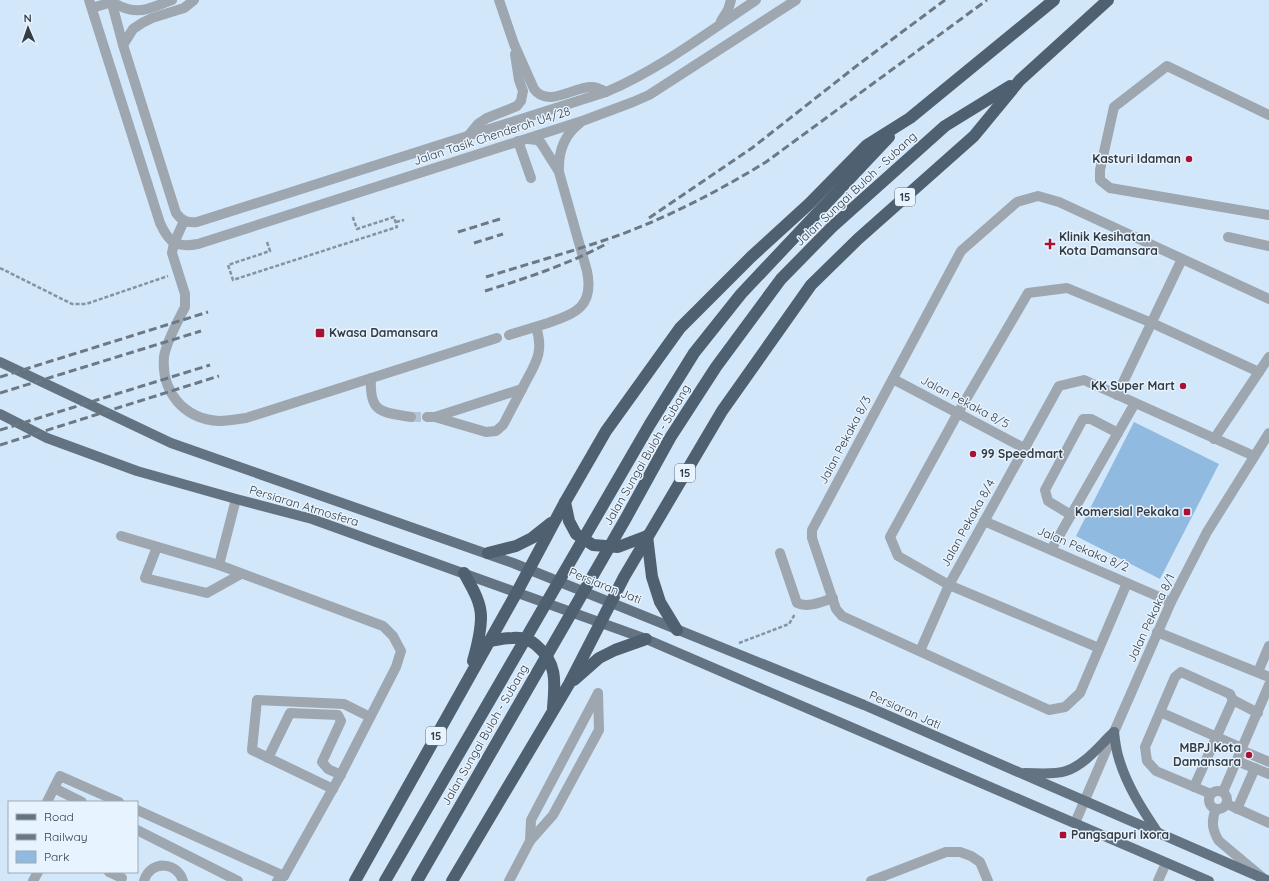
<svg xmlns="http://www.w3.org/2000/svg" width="1269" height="881" viewBox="0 0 1269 881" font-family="Quicksand,sans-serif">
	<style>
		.green { fill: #91bae0 }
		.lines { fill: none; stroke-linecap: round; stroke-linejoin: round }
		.minor-tunnel { stroke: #b3c5d6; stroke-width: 10; stroke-dasharray: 10 5; stroke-linecap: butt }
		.path { stroke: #8593a1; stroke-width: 2.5; stroke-dasharray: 4 2; stroke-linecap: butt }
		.minor { stroke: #9ea6af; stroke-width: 10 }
		.major { stroke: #647381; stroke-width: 10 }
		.highway { stroke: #4f6071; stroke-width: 12 }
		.rail { stroke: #6c7884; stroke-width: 3; stroke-dasharray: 8 4; stroke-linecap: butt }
		.poi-dot { fill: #a91132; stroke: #e7f3ff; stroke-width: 1.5 }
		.labels { text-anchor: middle; stroke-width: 3; stroke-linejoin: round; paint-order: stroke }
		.shield { fill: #e7f3ff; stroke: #6a737c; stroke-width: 1 }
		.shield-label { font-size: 11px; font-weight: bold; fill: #343c44 }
		.street-label { font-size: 12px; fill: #343c44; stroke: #e7f3ff }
		.poi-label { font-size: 12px; font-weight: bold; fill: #343c44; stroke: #e7f3ff; text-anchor: end }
	</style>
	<rect width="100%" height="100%" fill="#d3e7fa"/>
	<polygon class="green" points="1134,422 1219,464 1160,579 1076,536"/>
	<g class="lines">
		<polyline class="minor-tunnel" points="411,417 427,417"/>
		<g class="path">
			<polyline points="396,222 404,220"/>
			<polyline points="267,242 270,251 228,265 233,280 397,227 394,217 357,229 352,215"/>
			<polyline points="0,268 72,304 86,304 168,276"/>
			<polyline points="739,643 789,624 795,614"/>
		</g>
		<g class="minor">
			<path d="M89 0 160 223C169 243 176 248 198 244L585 120 633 102 649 95 796 0"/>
			<path d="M111 0 123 45 176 213C182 221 187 223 197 222L606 92C660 69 708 32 756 0"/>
			<path d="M499 0 514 44 534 89C548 108 573 87 591 87 596 87 601 89 606 92"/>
			<path d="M92 8 112 2C137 17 147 9 172 0"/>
			<polyline points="721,21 728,10 731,0"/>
			<polyline points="123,45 133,29 142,23 152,18 184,8 194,0"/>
			<polyline points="1269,115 1167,66 1114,107 1100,170 1100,180 1110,188 1269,215"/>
			<polyline points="469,135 478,124 487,118 517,106 521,101 523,91 519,80 515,54"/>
			<polyline points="528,139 537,140 541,143 558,170"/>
			<polyline points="518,141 531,178"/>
			<path d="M184 221 174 243 172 253 185 294V307C178 321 166 342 164 357 161 392 184 419 219 421 228 421 237 419 246 418L497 338"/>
			<polyline points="1228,237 1269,246"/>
			<path d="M509 335C522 331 535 327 548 323 577 313 594 306 587 271L559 172C558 152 564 135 580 123"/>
			<path d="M371 378C369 413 381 412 411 417"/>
			<polyline points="893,379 1024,448"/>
			<polyline points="1117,395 1182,259"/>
			<path d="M427 417H435L522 389C534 365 545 354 536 327"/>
			<polyline points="435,417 486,432 496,431 503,425 522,389"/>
			<polyline points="1214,439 1269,357"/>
			<polyline points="236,499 219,565 383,626 393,636 401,651 396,667 340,776 284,876 277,881"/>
			<polyline points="1071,515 1048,501 1045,490 1083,419 1091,419 1118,433"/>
			<polyline points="984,521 1171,602"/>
			<polyline points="121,536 219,565"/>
			<polyline points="157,547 145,578 207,593 241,574"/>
			<polyline points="1051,550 1135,403"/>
			<path d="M780 553 797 603C808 608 821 602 833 598"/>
			<polyline points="1127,583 1080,693 1065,707 1049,710 842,616 836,609 812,538 812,530 961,251 1017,202 1038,196 1059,202 1269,299"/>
			<polyline points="1157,632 1269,677"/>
			<polyline points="1099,648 949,585 898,556 890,537 958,413 1028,293 1067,288 1152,323 1259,372"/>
			<polyline points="920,651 949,585 1059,386 1084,380 1254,456"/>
			<polyline points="1258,672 1269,646"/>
			<polyline points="1160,712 1242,748 1241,750 1269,762"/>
			<polyline points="268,758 290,713 338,715 341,721 322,762 328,769 341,775"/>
			<polyline points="1237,761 1269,774"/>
			<polyline points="1194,787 1233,700"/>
			<polyline points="333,789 252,750 257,700 344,704 370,717"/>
			<circle cx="1218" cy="800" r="9"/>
			<polyline points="1223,792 1269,685"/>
			<polyline points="1211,794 1156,771 1147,761 1145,747 1175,677 1181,672 1230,694 1233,700 1258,713"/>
			<polyline points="47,802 54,788"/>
			<polyline points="82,802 54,788 60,776 119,802"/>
			<polyline points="1227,804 1269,823"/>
			<path d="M1216 809C1211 821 1212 830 1219 841L1262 877"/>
			<polyline points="1237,809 1255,768"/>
			<polyline points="137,810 284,876"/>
			<polyline points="1075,823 1114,732 1171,602 1207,532 1269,433"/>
			<polyline points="137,830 238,881"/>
			<polyline points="530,841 531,820 597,695"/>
			<polyline points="109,872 122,878"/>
			<polyline points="33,881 38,872"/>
			<path d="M144 881C150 860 177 861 183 881"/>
			<polyline points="509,881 530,841 553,815 599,730 598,693"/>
			<polyline points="871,881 946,852 960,852 971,856 980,862 988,881"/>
			<polyline points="1158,881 1166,863"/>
		</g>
		<g class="major">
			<polyline points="0,362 171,443 513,563 864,705 1269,881"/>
			<polyline points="0,414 47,438 137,471 236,499 312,519 646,639 1209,881"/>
			<path d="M1114 732C1115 741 1116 750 1119 759 1127 786 1142 809 1158 833"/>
			<path d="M1025 773C1038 773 1053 775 1066 771 1085 765 1100 745 1114 732"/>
		</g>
		<g class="highway">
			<polyline points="565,502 569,521 576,534 593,545 618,547 647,536"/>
			<polyline points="647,536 652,577 660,602 677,630"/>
			<polyline points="488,553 516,546 532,538 551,523"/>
			<path d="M464 573C471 586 481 601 481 617 481 632 477 647 473 661"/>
			<path d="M489 641C497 640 505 638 513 638 522 637 530 640 536 645 558 663 555 683 553 708"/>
			<polyline points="574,680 599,658 615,650 646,639"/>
			<polyline points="355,881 517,592 565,502 606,431 680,328 751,257 809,204 867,145 910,118 1054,0"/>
			<polyline points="385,881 650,424 694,353 741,294 889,137"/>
			<polyline points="417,881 626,518 670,438 716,367 781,279 832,227 945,126 1010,86"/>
			<polyline points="452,881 569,684 624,577 722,411 811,285 858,239 974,136 1020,80 1108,0"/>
		</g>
		<g class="rail">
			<polyline points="649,218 752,148 859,64 945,0"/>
			<polyline points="458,232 500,219"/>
			<polyline points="474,243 503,234"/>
			<path d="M486 277C528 264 570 252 611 238 665 219 717 192 766 162L987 0"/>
			<path d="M485 291C527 278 569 264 608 243"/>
			<polyline points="0,377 208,312"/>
			<polyline points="0,393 201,331"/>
			<polyline points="0,430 210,365"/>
			<polyline points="0,445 219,376"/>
		</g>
	</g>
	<g class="poi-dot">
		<circle cx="1189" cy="159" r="4"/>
		<path d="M1048 238h4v4h4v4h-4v4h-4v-4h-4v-4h4z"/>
		<rect x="315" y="328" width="10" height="10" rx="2"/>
		<circle cx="1183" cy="386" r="4"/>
		<circle cx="973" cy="454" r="4"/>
		<rect x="1183" y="508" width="8" height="8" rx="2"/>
		<circle cx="1249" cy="755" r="4"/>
		<rect x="1059" y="831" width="8" height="8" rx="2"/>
	</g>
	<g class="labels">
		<g class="shield">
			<rect x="895" y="188" width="20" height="18" rx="3"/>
			<rect x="675" y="464" width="20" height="18" rx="3"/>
			<rect x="426" y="727" width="20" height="18" rx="3"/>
		</g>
		<g class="shield-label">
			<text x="905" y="201">15</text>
			<text x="685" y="477">15</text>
			<text x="436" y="740">15</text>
		</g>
		<g class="street-label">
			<text transform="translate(492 136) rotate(-18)" y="4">Jalan Tasik Chenderoh U4/28</text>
			<text transform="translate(856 189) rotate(-43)" y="4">Jalan Sungai Buloh - Subang</text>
			<text transform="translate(965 402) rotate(28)" y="4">Jalan Pekaka 8/5</text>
			<text transform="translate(845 440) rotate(-62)" y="4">Jalan Pekaka 8/3</text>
			<text transform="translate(647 455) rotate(-60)" y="4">Jalan Sungai Buloh - Subang</text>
			<text transform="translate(304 506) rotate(17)" y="4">Persiaran Atmosfera</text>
			<text transform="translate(968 523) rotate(-61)" y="4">Jalan Pekaka 8/4</text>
			<text transform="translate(1083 549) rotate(23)" y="4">Jalan Pekaka 8/2</text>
			<text transform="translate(605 586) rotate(22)" y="4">Persiaran Jati</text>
			<text transform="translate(1151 618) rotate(-65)" y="4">Jalan Pekaka 8/1</text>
			<text transform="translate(905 710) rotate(24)" y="4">Persiaran Jati</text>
			<text transform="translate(485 735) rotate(-60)" y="4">Jalan Sungai Buloh - Subang</text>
		</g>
		<g class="poi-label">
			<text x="1181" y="163">Kasturi Idaman</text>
			<text x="1059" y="241" text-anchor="start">Klinik Kesihatan<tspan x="1059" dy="14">Kota Damansara</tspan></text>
			<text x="329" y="337" text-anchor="start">Kwasa Damansara</text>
			<text x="1175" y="390">KK Super Mart</text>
			<text x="981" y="458" text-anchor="start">99 Speedmart</text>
			<text x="1179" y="516">Komersial Pekaka</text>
			<text x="1241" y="752">MBPJ Kota<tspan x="1241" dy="14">Damansara</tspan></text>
			<text x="1071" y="839" text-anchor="start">Pangsapuri Ixora</text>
		</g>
	</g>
	<rect x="8" y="801" width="130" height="72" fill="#e7f3ff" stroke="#9faab4"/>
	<rect x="16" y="814" width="20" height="6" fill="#647381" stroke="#9faab4"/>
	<text x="44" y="821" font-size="12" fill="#343c44">Road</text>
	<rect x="16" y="834" width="20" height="6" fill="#6c7884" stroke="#9faab4"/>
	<text x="44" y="841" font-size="12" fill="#343c44">Railway</text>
	<rect x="16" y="851" width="20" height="12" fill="#91bae0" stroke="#9faab4"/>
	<text x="44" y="861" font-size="12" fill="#343c44">Park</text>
	<g transform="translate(28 28) rotate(358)" stroke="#e7f3ff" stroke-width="3" paint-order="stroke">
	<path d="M0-3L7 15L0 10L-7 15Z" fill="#343c44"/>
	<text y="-6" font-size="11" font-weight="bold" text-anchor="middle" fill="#343c44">N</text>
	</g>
</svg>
